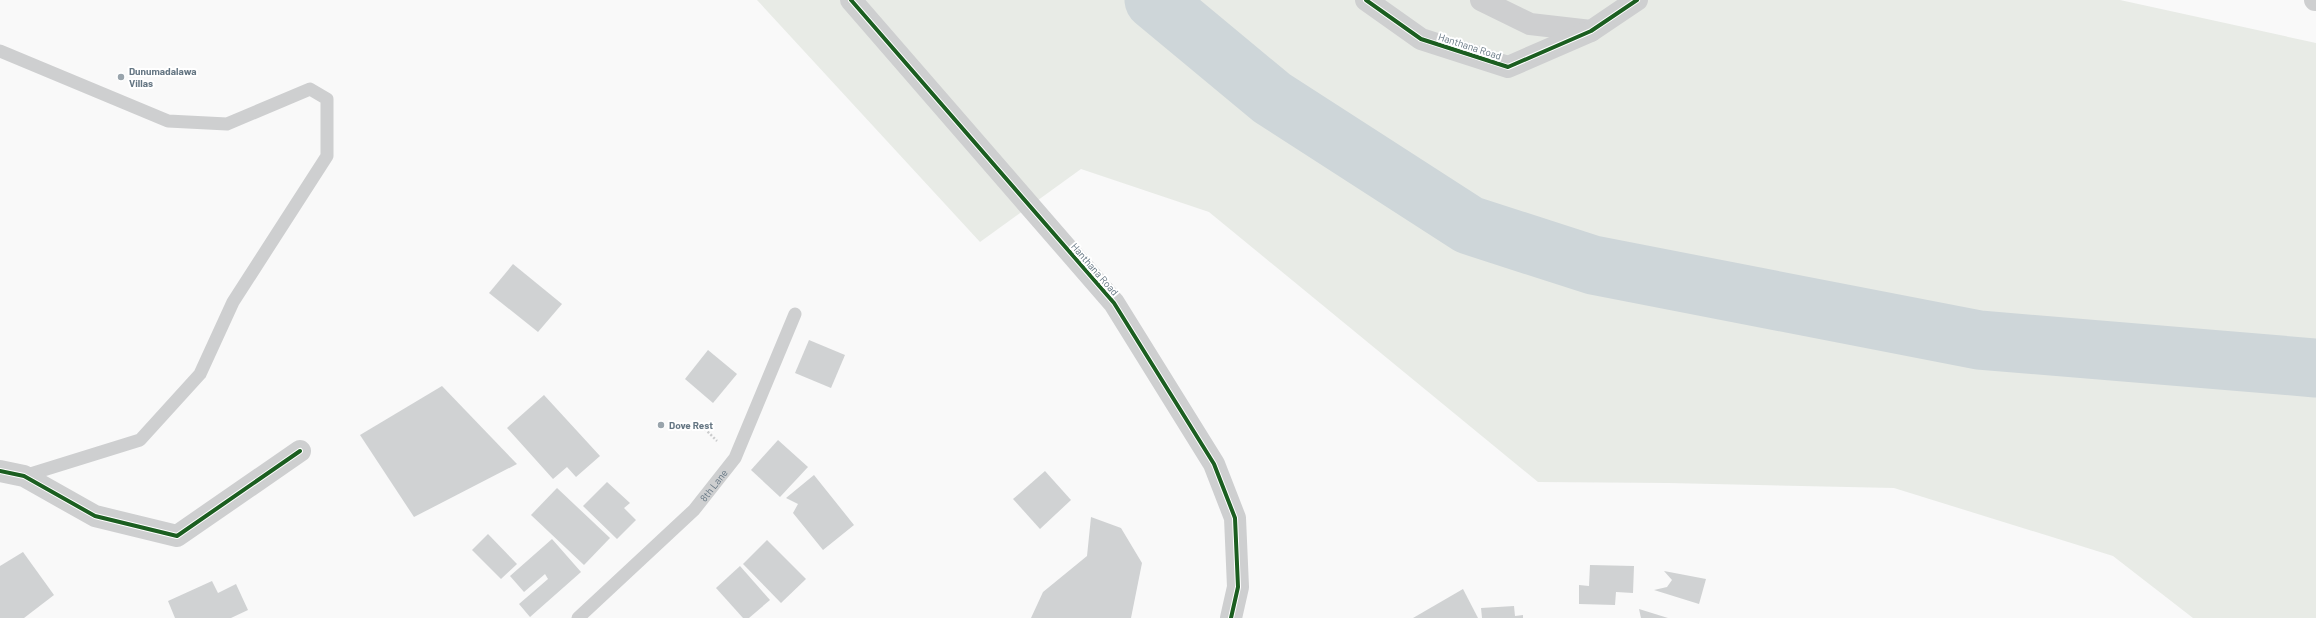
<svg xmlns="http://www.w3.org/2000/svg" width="2316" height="618" viewBox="0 0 2316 618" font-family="Barlow,sans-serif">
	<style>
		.green { fill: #e8ebe6 }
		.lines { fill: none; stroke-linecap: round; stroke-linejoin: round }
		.river { stroke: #ced6d9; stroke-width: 59 }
		.building { fill: #d0d2d3 }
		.path { stroke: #cbcccd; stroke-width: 2.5; stroke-dasharray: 2 2; stroke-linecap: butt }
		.service { stroke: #cecfd0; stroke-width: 13 }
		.minor { stroke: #cecfd0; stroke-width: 22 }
		.tertiary { stroke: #cecfd0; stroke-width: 22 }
		.cycleway-casing { stroke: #fff; stroke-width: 6 }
		.cycleway { stroke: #1b5e20; stroke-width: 4 }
		.poi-dot { fill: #99a4ac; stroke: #fff; stroke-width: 1.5 }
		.labels { text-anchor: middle; stroke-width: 4; stroke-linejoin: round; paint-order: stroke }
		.street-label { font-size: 10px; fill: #657683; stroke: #fff }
		.poi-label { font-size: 10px; font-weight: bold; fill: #657683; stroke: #fff; text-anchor: start }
	</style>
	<rect width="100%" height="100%" fill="#f9f9f9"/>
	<polygon class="green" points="757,0 2120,0 2316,43 2316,618 2193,618 2113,556 1894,488 1668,483 1538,482 1209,212 1081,169 980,242"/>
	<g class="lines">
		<polyline class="river" points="1154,0 1272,98 1469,225 1593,265 1979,340 2316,368"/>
	</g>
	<g class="building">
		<polygon points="513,264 562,304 538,332 489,293"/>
		<polygon points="809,340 845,355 831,388 795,373"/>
		<polygon points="708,350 737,374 713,403 685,379"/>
		<polygon points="442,386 517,464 414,517 360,435"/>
		<polygon points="544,395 600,456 576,477 567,467 553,479 507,428"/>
		<polygon points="778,440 808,467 780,497 751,470"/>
		<polygon points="1045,471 1071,500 1040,529 1013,499"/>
		<polygon points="814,475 854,525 823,550 793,513 798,504 786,498"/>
		<polygon points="607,482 630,503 624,508 636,520 617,539 583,506"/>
		<polygon points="557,488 610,538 584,565 531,515"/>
		<polygon points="1091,517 1121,528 1142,563 1131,618 1031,618 1043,592 1087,556"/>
		<polygon points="488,534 517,564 501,579 472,550"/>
		<polygon points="552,539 581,572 530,617 519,604 548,579 545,574 524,592 510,576"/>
		<polygon points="767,540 806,579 781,603 743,564"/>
		<polygon points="23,552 54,595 24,618 0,618 0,566"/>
		<polygon points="1590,565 1634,566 1633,593 1616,592 1615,605 1579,604 1579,585 1589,586"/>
		<polygon points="740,566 770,600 749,618 743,618 716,588"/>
		<polygon points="1664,571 1706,579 1699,604 1654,590 1667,587 1672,580"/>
		<polygon points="212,581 218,593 236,584 248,610 231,618 175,618 168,601"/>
		<polygon points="1463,589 1478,618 1413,618"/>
		<polygon points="1514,606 1515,616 1523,615 1523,618 1482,618 1481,608"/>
		<polygon points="1639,609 1668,618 1641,618"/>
	</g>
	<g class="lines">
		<polyline class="path" points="702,426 717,441"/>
		<g class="service">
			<polyline points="0,51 168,121 227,124 310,89 327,99 327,156 233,302 200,374 140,440 24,476"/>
			<path id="s1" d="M578 618 694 510 735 458 795 314"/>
		</g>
		<g class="minor">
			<polyline points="1481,0 1530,24 1591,31"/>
			<polyline points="0,471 24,476 95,516 177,536 300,451"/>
		</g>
		<g class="tertiary">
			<polyline points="851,0 1114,303 1214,464 1235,518 1238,587 1231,618"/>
			<polyline points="1366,0 1421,39 1508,67 1591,31 1637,0"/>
			<polyline points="2315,0 2316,0"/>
		</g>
		<g class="cycleway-casing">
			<g id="cycleway">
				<polyline points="851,0 1114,303 1214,464 1235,518 1238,587 1231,618"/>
				<polyline points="1366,0 1421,39 1508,67 1591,31 1637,0"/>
				<polyline points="0,471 24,476 95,516 177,536 300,451"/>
			</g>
		</g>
		<use href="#cycleway" class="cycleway"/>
	</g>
	<g class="poi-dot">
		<circle cx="121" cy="77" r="4"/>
		<circle cx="661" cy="425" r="4"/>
	</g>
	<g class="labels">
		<g class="street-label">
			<text transform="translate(1470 46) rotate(18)" y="4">Hanthana Road</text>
			<text transform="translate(1095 269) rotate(49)" y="4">Hanthana Road</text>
			<text dy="4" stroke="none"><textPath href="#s1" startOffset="190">8th Lane</textPath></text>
		</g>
		<g class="poi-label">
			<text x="129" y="75">Dunumadalawa<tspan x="129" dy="12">Villas</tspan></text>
			<text x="669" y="429">Dove Rest</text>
		</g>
	</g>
</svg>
